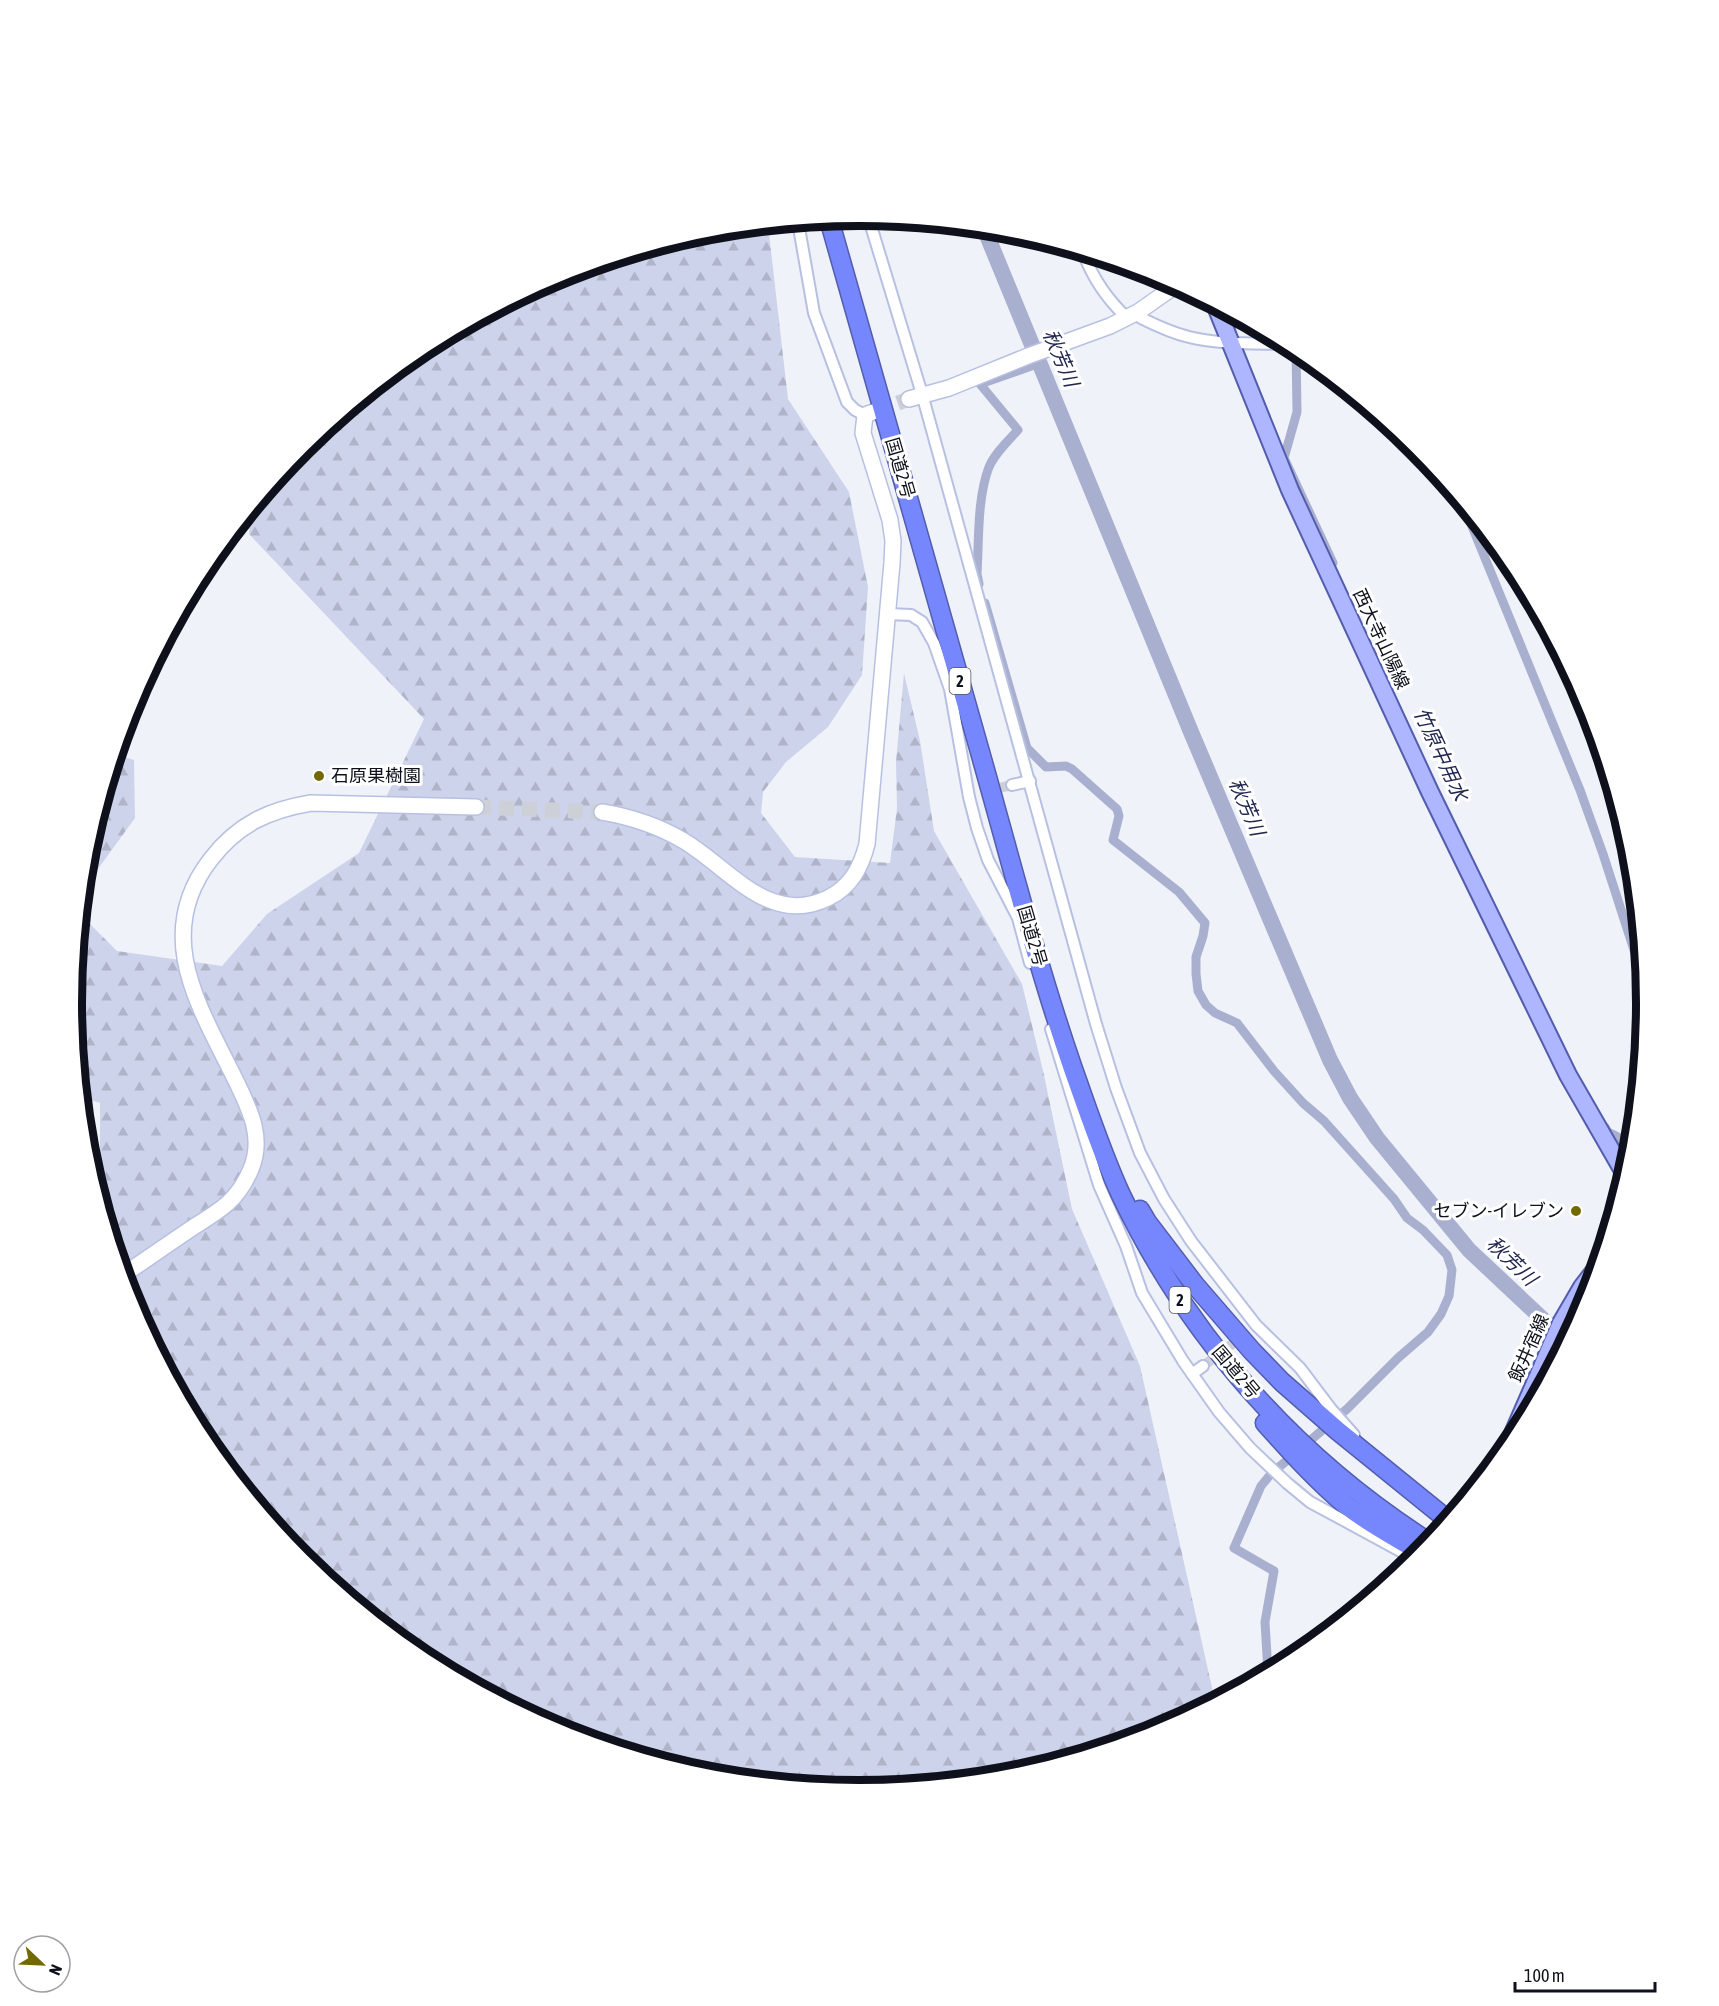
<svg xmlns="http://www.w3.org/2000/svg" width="1719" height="2006" viewBox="0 0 1719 2006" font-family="'Asap Condensed','Noto Sans JP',sans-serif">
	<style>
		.forest { fill: url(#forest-firs) }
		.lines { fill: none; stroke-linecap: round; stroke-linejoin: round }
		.canal { stroke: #a9b0cf; stroke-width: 9 }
		.river { stroke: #a9b0cf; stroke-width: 16 }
		.street-tunnel { stroke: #ced0d8; stroke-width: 10; stroke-dasharray: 10 5; stroke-linecap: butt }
		.secondary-tunnel { stroke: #ced0d8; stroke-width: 15; stroke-dasharray: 15 8; stroke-linecap: butt }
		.street-casing { stroke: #b8c0e1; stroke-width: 14 }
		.secondary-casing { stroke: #b8c0e1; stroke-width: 18 }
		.primary-casing { stroke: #525dae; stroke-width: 20 }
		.highway-casing { stroke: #525dae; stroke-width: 21 }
		.street { stroke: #fff; stroke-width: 10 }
		.secondary { stroke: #fff; stroke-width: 15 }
		.primary { stroke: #adb6fe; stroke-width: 16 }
		.highway { stroke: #7686fd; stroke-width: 18 }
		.poi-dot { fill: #736901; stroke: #fff; stroke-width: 2 }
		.labels { text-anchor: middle; stroke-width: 6; stroke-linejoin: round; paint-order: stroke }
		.shield { fill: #fff; stroke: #56585f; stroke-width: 1.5 }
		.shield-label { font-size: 16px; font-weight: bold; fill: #0e101b }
		.street-label { font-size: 18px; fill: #0e101b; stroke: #fff }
		.poi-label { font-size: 18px; fill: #0e101b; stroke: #fff; text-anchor: start }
		.water-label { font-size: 20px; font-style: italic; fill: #212750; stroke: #fff }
		.rim { fill: none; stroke: #0e101b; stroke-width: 8 }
	</style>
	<defs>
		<pattern id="forest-firs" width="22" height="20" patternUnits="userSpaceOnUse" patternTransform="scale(1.5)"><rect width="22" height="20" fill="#cdd3eb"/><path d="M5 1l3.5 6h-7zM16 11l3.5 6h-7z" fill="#afb4c9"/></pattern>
	</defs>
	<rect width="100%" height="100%" fill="#f0f2f9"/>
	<polygon class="forest" points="768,225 788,399 849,492 868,587 862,675 828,727 786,762 763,792 761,813 795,857 890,863 897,808 896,762 904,673 920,741 934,831 1022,984 1044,1075 1072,1209 1140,1366 1215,1701 1161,1731 1013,1775 859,1790 706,1775 558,1730 422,1658 302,1560 205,1440 132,1304 90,1166 100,1151 100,1103 81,1097 72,1003 87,849 116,754 134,760 135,818 90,880 86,920 117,951 222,966 267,914 359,853 424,719 249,534 251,509 303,446 422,348 558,275 706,231"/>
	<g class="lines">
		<g class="canal">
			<polyline points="1296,348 1297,412 1284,458 1333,563"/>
			<polyline points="1462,502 1580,790 1603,854 1645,984"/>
			<path d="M979 584 977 574C979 541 977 498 989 467 995 453 1008 441 1018 430L980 384 1040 363"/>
			<polyline points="985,603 1027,748 1046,767 1066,766 1072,769 1117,809 1119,816 1113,840 1179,892 1205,923 1203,936 1196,957 1196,974 1198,991 1206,1005 1215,1013 1237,1023 1274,1071 1303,1103 1324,1121 1394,1199 1407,1218 1423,1230 1447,1255 1452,1270 1449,1296 1441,1314 1428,1332 1398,1358 1347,1409 1278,1468"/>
			<polyline points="1605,1127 1608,1132 1618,1137 1629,1156"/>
			<polyline points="1268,1673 1265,1622 1274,1571 1234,1548 1261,1486 1270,1475"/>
		</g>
		<polyline class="river" points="984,228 1191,732 1330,1060 1350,1098 1377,1138 1469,1250 1567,1342"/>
		<g class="street-tunnel">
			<polyline points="986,791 1012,785"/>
			<polyline points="1203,1366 1248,1332"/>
		</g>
		<g class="secondary-tunnel">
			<polyline points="876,411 909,399"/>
			<polyline points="476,807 602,812"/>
		</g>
		<g class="street-casing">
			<g id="street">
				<polyline points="868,216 922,394 1096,1024 1116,1088 1140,1153 1164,1199 1191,1241 1256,1325 1300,1368 1331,1409 1354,1435"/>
				<polyline points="798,222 814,313 847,402 855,410 865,415"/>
				<path d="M1083 252C1092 277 1108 300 1127 318"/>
				<path d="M1138 312 1141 318C1157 326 1172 333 1189 337 1221 345 1257 343 1289 344"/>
				<polyline points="888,614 911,615 922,622 934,643 950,689 969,797 977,828 988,860 1018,918 1030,963"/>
				<polyline points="1012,785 1030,781"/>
				<polyline points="1051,1029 1099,1185 1126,1246 1142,1293 1183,1361 1219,1412 1250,1448 1287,1483 1310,1502 1406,1554 1417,1559"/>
				<polyline points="1192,1374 1203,1366"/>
			</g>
		</g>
		<g class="secondary-casing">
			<g id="secondary">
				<polyline points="909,399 949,388 1028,356 1110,326 1138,312 1178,284"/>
				<path d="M602 812C632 817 657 825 684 841 729 868 770 927 828 898 851 887 861 867 867 844L892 563 893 541 890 520 863 433 865 415 876 411"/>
				<path d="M123 1275C147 1259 171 1242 195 1226 206 1219 218 1212 228 1203 238 1194 246 1181 251 1169 264 1138 250 1110 237 1083 201 1009 151 936 211 859 238 824 269 810 311 803L476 807"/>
			</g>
		</g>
		<g class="primary-casing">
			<g id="primary">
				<polyline points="1215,304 1290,490 1430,792 1568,1075 1626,1176"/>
				<polyline points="1505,1452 1561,1323 1582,1287 1599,1265"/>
			</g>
		</g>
		<g class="highway-casing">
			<g id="highway">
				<path d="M829 219C880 396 930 574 980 752 1010 858 1037 965 1073 1069 1088 1111 1102 1154 1121 1195 1189 1338 1296 1458 1430 1543"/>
				<polyline points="1140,1210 1147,1222 1195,1285 1252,1351 1282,1382 1338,1431 1449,1521"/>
				<path d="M1265 1423C1291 1452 1317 1481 1347 1506 1370 1524 1397 1538 1422 1553"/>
			</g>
		</g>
		<use href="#street" class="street"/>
		<use href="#secondary" class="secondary"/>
		<use href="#primary" class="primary"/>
		<use href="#highway" class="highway"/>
	</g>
	<g class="poi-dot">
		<circle cx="319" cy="776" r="6"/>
		<circle cx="1576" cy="1211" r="6"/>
	</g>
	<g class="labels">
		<g class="shield">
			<rect x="949.5" y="668" width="21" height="26" rx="4.5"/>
			<rect x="1169.5" y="1287" width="21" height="26" rx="4.5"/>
		</g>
		<g class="shield-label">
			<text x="960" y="687">2</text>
			<text x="1180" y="1306">2</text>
		</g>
		<g class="street-label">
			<text transform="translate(900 468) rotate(74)" y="6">国道2号</text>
			<text transform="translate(1381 639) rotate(65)" y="6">西大寺山陽線</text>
			<text transform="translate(1032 936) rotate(74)" y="6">国道2号</text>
			<text transform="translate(1529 1348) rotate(-66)" y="6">飯井宿線</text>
			<text transform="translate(1236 1372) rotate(50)" y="6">国道2号</text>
		</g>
		<g class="poi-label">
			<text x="331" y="782">石原果樹園</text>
			<text x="1564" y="1217" text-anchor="end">セブン-イレブン</text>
		</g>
		<g class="water-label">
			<text transform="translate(1061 358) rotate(67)" y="7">秋芳川</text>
			<text transform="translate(1441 754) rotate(65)" y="7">竹原中用水</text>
			<text transform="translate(1247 807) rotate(67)" y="7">秋芳川</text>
			<text transform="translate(1512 1261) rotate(44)" y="7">秋芳川</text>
		</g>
	</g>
	<path d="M0 0H1719V2006H0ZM82 1003a777 777 0 1 1 1554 0a777 777 0 1 1-1554 0Z" fill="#fff" fill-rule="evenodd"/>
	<path class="rim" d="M82 1003a777 777 0 1 1 1554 0a777 777 0 1 1-1554 0Z"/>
	<g transform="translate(42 1964) rotate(113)"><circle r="28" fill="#ffffff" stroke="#9f9fa4" stroke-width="1.5"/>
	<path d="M0-4.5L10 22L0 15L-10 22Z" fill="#736901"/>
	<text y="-9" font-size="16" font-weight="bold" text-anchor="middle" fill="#0e101b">N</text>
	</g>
	<path d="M1515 1982v9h140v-9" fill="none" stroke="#0e101b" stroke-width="3"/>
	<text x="1524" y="1982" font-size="18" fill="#0e101b" stroke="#ffffff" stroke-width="4.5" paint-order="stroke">100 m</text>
</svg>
